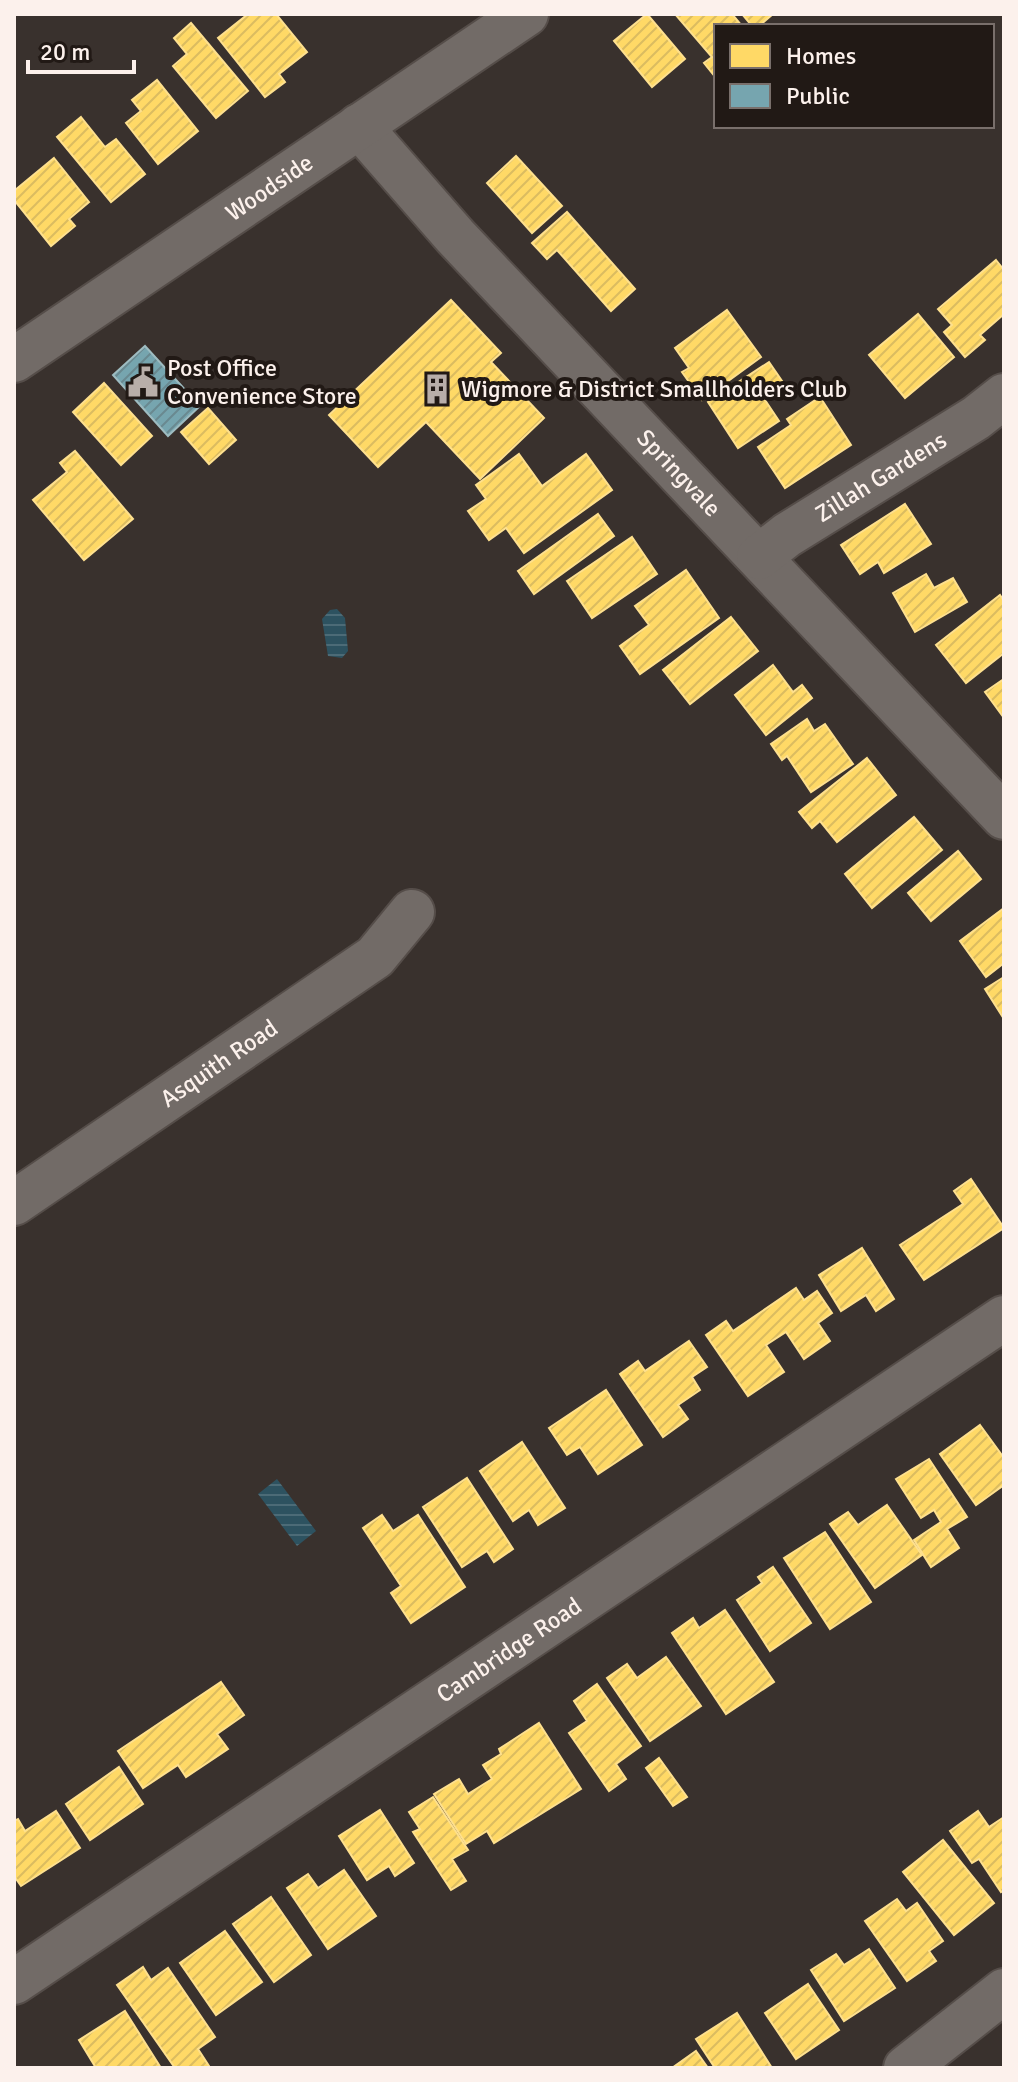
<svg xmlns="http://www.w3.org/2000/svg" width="1018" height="2082" viewBox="0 0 1018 2082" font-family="Signika,sans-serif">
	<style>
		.water { fill: url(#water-rules) }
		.homes { fill: url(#homes-hatch); stroke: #fee08e; stroke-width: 2 }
		.public { fill: url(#public-hatch); stroke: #9ebcc1; stroke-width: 2 }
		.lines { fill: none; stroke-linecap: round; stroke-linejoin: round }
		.minor-casing { stroke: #554d49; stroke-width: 48 }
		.minor { stroke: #726b67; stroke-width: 44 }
		.labels { text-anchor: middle; stroke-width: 8; stroke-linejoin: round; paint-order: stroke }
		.street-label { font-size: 24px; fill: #fcf1ec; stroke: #211915 }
		.poi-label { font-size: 24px; fill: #fcf1ec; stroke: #211915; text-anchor: start }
	</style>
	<defs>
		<pattern id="water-rules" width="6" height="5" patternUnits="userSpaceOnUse" patternTransform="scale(2)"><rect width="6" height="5" fill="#2d5260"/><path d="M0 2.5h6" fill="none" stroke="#4c6b77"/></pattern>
		<pattern id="homes-hatch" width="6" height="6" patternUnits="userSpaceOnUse" patternTransform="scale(2)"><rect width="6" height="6" fill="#ffd966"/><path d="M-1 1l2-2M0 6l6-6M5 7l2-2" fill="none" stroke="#dbbc60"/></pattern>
		<pattern id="public-hatch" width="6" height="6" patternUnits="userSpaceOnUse" patternTransform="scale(2)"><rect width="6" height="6" fill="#76a5af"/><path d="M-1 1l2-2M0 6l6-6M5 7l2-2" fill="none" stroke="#698990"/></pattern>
	</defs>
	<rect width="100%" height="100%" fill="#39312d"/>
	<g class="water">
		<polygon points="337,609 345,618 348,651 342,658 328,656 322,619 330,610"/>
		<polygon points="277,1479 316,1531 297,1546 258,1494"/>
	</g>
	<g class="homes">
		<polygon points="248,14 276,14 307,52 279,74 285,82 265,97 218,38"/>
		<polygon points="647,14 685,59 652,87 614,41"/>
		<polygon points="675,14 732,14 742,26 716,26 716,78 704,63 712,57"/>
		<polygon points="742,14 773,14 759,26 752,26"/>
		<polygon points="191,23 248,91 216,118 173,66 187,54 174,38"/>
		<polygon points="157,80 198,131 158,164 126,123 141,111 132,100"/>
		<polygon points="81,117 105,147 116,139 145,174 111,202 57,137"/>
		<polygon points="516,156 562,206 532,233 487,183"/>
		<polygon points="54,158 89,202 69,219 75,226 51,246 14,200 14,191"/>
		<polygon points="567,212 635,289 611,311 557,250 547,259 532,243"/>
		<polygon points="996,260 1004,270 1004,314 980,335 985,340 965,357 944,332 952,325 938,309"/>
		<polygon points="451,300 501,353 491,362 544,418 480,479 426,422 378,467 329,415"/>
		<polygon points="727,310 761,357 702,400 682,372 689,368 675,348"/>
		<polygon points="918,314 954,357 905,398 869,355"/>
		<polygon points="769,362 782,381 761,394 779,421 738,448 708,402"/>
		<polygon points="104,383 152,436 121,465 73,412"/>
		<polygon points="820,397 851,445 785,488 758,447 791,425 787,419"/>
		<polygon points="208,408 236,440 209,464 181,432"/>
		<polygon points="75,451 133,519 84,560 33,500 67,472 60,463"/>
		<polygon points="519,454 542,486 586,454 612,490 524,553 506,528 489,540 468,511 486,499 476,485"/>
		<polygon points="905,504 931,544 884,573 878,562 860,574 841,545"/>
		<polygon points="598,514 614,536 534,594 518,571"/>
		<polygon points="632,537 657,574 592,618 567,581"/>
		<polygon points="686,570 719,618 640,674 620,646 649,625 635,606"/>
		<polygon points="926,574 934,588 953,578 967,602 915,632 893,593"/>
		<polygon points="1000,595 1004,601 1004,653 966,683 936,645"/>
		<polygon points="731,617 758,651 690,704 663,670"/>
		<polygon points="773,665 793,692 802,685 812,698 766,735 735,695"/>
		<polygon points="1004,679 1004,718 985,692"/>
		<polygon points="807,719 814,731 825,724 853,764 811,792 787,756 782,760 771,744"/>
		<polygon points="867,758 896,795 837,842 820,821 812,828 799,812"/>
		<polygon points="914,817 942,850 872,908 845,874"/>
		<polygon points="958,851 981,879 931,921 908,893"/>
		<polygon points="1004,908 1004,963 986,977 960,941"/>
		<polygon points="1004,977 1004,1019 985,989"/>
		<polygon points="971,1179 1004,1228 924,1280 900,1245 963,1204 954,1191"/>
		<polygon points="862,1248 894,1299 876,1311 866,1295 841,1311 819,1275"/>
		<polygon points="796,1288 804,1300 817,1291 832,1313 818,1323 830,1341 804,1359 786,1332 766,1345 784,1372 748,1396 706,1335 726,1321 733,1331"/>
		<polygon points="689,1341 707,1367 692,1377 700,1390 678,1405 688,1419 663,1437 620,1374 638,1361 645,1371"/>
		<polygon points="606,1390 642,1445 598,1474 580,1447 567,1455 549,1428"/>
		<polygon points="980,1425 1004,1458 1004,1485 976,1505 940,1454"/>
		<polygon points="522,1442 565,1508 538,1525 529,1510 513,1521 480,1471"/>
		<polygon points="929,1459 967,1517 947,1529 959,1548 931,1567 914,1540 941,1522 934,1510 921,1518 896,1479"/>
		<polygon points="467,1478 513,1549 494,1562 487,1551 462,1567 423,1507"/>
		<polygon points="887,1505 922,1555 875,1588 830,1524 848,1512 858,1525"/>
		<polygon points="382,1515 393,1531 418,1515 465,1587 411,1623 391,1593 401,1586 363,1528"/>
		<polygon points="825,1532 871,1602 830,1629 784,1558"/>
		<polygon points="773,1567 811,1623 770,1651 737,1600 762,1583 758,1577"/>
		<polygon points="725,1610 774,1682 726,1714 672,1633 693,1618 699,1628"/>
		<polygon points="666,1657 701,1706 650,1741 607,1678 627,1664 637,1678"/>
		<polygon points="221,1682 244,1715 217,1734 228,1749 186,1777 178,1765 143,1788 118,1751"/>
		<polygon points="597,1684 641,1746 616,1764 626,1779 609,1791 569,1733 587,1721 574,1701"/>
		<polygon points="539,1723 581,1789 494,1843 487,1831 466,1844 434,1794 459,1779 468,1794 492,1779 483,1765 501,1754 499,1749"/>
		<polygon points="659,1758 687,1797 673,1806 646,1768"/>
		<polygon points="119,1767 143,1804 90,1840 66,1804"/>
		<polygon points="433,1797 468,1850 452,1859 466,1881 451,1890 413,1832 420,1829 409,1812"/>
		<polygon points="380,1810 414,1863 395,1876 389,1866 367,1880 339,1836"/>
		<polygon points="56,1811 80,1848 21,1886 14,1876 14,1821 18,1819 25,1831"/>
		<polygon points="978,1811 989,1827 1004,1817 1004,1890 1001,1892 979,1859 972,1863 950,1831"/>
		<polygon points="943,1840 994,1903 954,1935 903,1872"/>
		<polygon points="344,1870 376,1916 328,1949 287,1888 308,1874 318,1888"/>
		<polygon points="271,1897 311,1955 274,1982 233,1924"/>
		<polygon points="897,1899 906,1911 917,1903 943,1941 929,1951 936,1961 907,1981 865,1921"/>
		<polygon points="225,1931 262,1982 216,2015 180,1963"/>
		<polygon points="869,1949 895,1988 844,2021 811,1970 836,1954 844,1965"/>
		<polygon points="143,1967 151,1980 168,1968 215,2037 198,2049 209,2066 206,2068 175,2068 117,1985"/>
		<polygon points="808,1984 839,2030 796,2059 765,2013"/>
		<polygon points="125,2011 161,2068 96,2068 79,2040"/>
		<polygon points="737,2013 772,2068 715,2068 696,2039"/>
		<polygon points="696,2051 708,2068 672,2068"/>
	</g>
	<polygon class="public" points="145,346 200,406 168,436 113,375"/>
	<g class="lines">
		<g class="minor-casing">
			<g id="minor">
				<path id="s1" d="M359 126 455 236 1004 817"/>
				<path id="s2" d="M14 360 526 14"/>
				<path id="s3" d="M759 557 787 535 976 418 1004 396"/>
				<path id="s4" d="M14 1203 375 957 412 912"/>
				<path id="s5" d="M14 1982 1004 1318"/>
				<polyline points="906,2068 1004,1991"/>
			</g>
		</g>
		<use href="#minor" class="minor"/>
	</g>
	<defs>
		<g id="civic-bare" transform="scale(2.4)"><path d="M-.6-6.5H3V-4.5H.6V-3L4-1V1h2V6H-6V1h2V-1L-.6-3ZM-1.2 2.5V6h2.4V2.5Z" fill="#b8aea9" stroke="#211915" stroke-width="2.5" paint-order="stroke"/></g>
		<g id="building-bare" transform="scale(2.4)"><path d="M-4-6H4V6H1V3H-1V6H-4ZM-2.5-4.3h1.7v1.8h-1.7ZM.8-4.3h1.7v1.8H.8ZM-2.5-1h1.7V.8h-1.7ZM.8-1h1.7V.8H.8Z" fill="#b8aea9" stroke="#211915" stroke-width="2.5" paint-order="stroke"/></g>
	</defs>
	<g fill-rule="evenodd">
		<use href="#civic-bare" x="143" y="382"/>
		<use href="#building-bare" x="437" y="389"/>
	</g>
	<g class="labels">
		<g class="street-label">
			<text dy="8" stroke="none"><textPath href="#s2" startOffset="308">Woodside</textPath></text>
			<text dy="8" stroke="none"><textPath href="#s1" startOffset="472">Springvale</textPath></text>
			<text dy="8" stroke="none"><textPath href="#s3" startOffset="146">Zillah Gardens</textPath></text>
			<text dy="8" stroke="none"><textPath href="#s4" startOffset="248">Asquith Road</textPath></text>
			<text dy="8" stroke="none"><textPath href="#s5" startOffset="596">Cambridge Road</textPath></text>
		</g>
		<g class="poi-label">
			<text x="167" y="376">Post Office<tspan x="167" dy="28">Convenience Store</tspan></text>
			<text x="461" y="397">Wigmore &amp; District Smallholders Club</text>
		</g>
	</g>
	<rect width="1018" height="2082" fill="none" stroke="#fcf1ec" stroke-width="32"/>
	<rect x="714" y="24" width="280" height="104" fill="#211915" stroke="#796f6b" stroke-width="2"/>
	<rect x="730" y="44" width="40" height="24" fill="#ffd966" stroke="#796f6b" stroke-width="2"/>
	<text x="786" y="64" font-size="24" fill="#fcf1ec">Homes</text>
	<rect x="730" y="84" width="40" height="24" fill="#76a5af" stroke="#796f6b" stroke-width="2"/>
	<text x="786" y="104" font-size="24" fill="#fcf1ec">Public</text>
	<path d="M28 60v12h106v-12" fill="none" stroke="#fcf1ec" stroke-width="4"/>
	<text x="40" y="60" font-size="24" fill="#fcf1ec" stroke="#211915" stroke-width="6" paint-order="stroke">20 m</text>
</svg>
